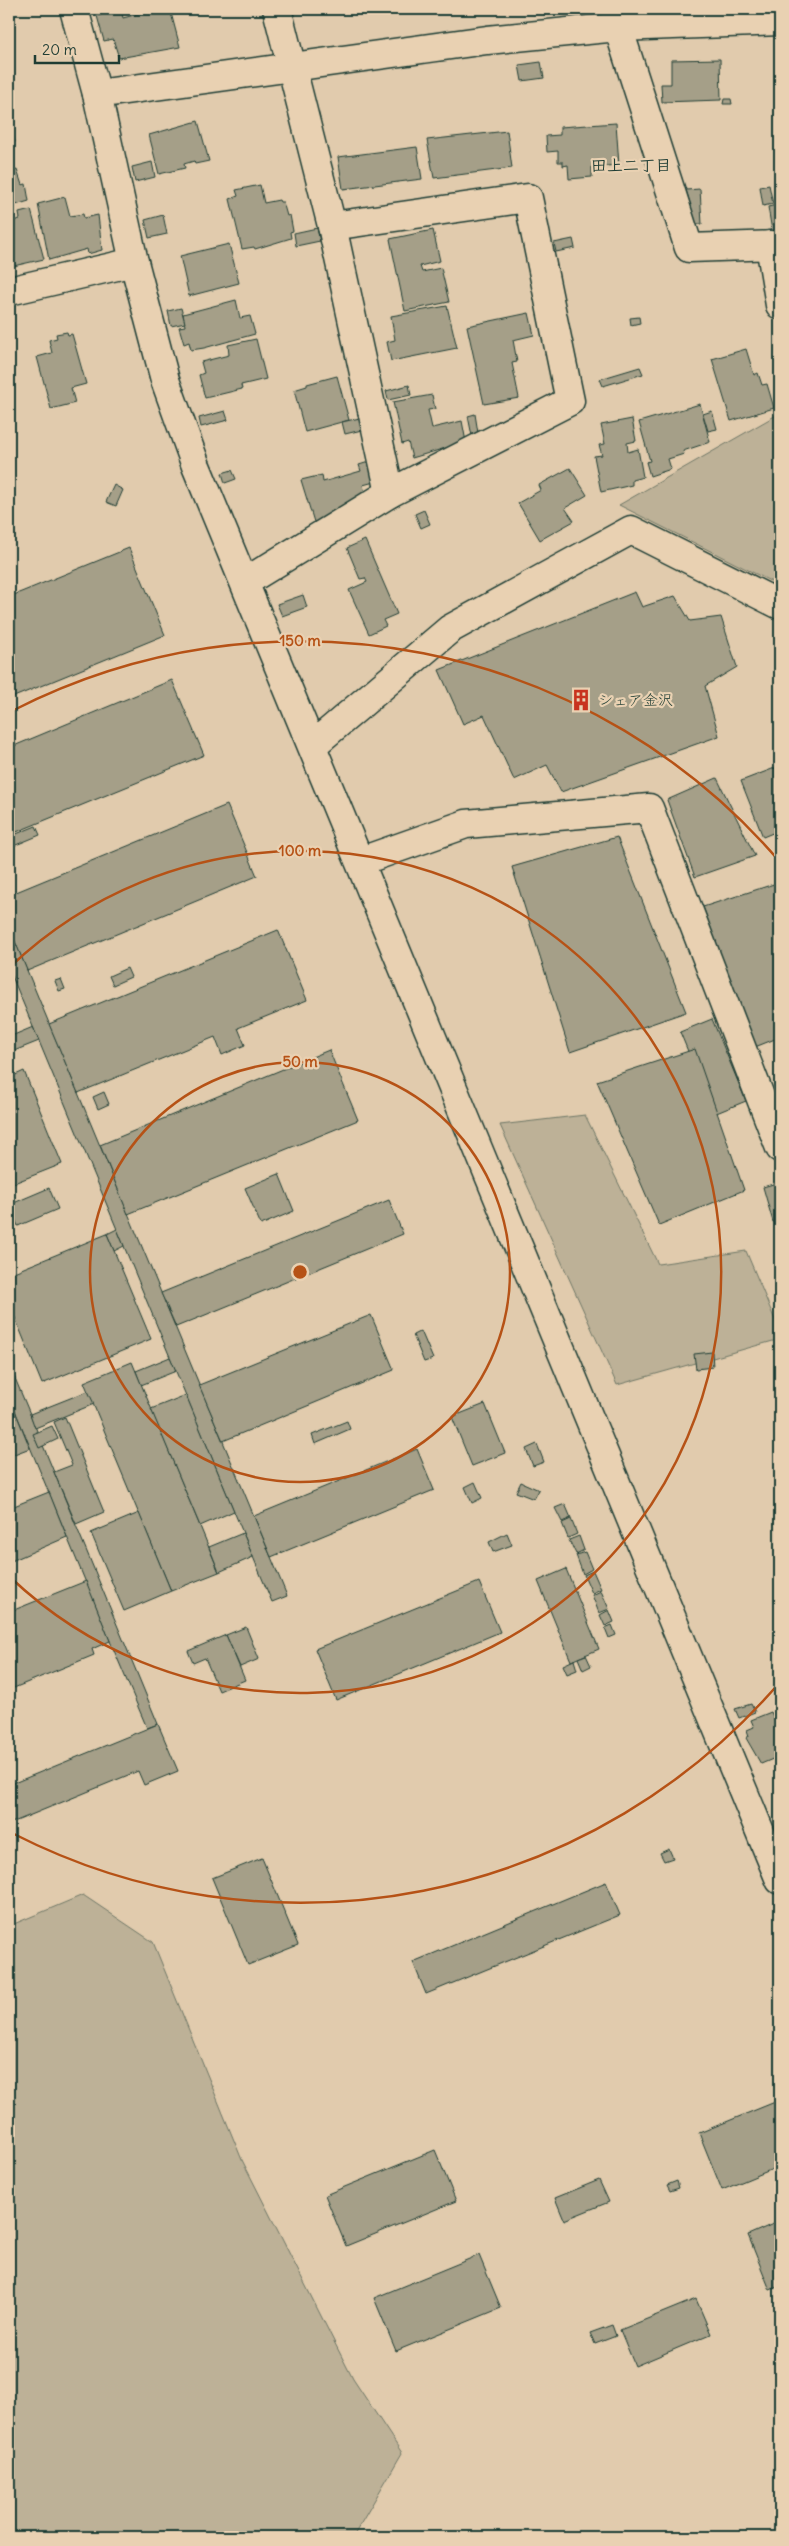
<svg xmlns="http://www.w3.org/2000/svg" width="789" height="2546" viewBox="0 0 789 2546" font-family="Delius,'Klee One',sans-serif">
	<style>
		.green { fill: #bdb197; stroke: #6e7766 }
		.building { fill: #a59f88; stroke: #1f3d34 }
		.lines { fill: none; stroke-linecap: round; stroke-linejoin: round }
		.street-casing { stroke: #1f3d34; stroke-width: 31 }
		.secondary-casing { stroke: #1f3d34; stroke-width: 31 }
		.street { stroke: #e9d1b2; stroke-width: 28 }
		.secondary { stroke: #e9d1b2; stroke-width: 28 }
		.ring { fill: none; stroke: #b65216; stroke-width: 2.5 }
		.labels { text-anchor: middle; stroke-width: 4.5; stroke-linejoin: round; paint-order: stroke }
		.poi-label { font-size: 15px; fill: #1f3d34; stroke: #e9d1b2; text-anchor: start }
		.neighbourhood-label { font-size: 16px; font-weight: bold; fill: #1f3d34; stroke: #e9d1b2 }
		.centre { fill: #b65216; stroke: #e9d1b2; stroke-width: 2.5 }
		.ring-label { font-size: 15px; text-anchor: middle; font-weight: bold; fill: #b65216; stroke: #e9d1b2; stroke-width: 4.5; stroke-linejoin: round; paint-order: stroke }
	</style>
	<rect width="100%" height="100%" fill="#e1cbad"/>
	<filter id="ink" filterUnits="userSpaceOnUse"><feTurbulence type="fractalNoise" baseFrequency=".02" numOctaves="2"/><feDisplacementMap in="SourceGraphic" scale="10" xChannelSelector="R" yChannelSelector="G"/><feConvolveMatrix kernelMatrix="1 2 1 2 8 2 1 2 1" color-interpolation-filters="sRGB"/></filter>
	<g filter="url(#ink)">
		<g class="green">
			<polygon points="780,413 780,586 619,505"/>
			<polygon points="585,1115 658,1264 746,1251 780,1332 780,1339 617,1385 500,1125"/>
			<polygon points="83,1895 153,1942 242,2160 353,2379 402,2453 353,2537 9,2537 9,1926"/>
		</g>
		<g class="building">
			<polygon points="121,9 123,18 156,9 170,9 180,47 119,58 113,39 104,41 97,16"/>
			<polygon points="409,9 433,9 410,12"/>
			<polygon points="720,59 721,100 662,102 661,84 671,84 671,60"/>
			<polygon points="541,62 544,78 522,81 519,65"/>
			<polygon points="724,99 731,99 732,104 723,104"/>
			<polygon points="9,120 15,142 9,144"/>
			<polygon points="198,121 209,161 195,164 194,161 184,164 185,168 159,174 149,135"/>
			<polygon points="616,123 619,165 592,167 592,177 569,179 568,165 563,166 563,162 558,162 558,151 547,152 546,136 560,135 560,127"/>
			<polygon points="507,131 512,168 434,178 427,140"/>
			<polygon points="417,147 422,179 343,189 338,157"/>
			<polygon points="152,162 155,177 135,182 132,167"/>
			<polygon points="17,170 22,185 26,184 29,201 9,207 9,172"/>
			<polygon points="260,185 264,203 279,200 280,202 283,202 287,216 290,215 293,231 290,232 291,238 255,249 254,247 242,249 230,199 238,196 236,190"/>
			<polygon points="769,185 773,204 763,206 760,187"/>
			<polygon points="700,189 702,224 696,224 686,190"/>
			<polygon points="65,197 70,216 83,214 84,218 98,215 102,250 88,254 87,249 49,260 38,204"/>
			<polygon points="777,205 780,229 772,231 768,207"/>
			<polygon points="31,210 44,259 9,267 9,222 20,219 19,213"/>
			<polygon points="163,215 167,234 149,238 145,220"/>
			<polygon points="317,228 320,241 296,246 294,233"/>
			<polygon points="433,230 440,261 420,266 422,272 441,268 449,302 405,311 390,239"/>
			<polygon points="573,239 575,248 556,252 554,243"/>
			<polygon points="229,244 239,283 189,296 180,256"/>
			<polygon points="236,300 240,318 250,316 255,334 204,348 191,350 189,342 184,344 179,327 185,326 183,314"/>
			<polygon points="447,306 457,348 391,361 387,342 395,340 391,316"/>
			<polygon points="181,308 185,323 171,326 168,311"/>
			<polygon points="529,313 534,335 513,340 517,362 512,363 519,398 484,404 467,326"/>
			<polygon points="639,317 640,323 631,325 630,318"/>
			<polygon points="67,332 68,335 72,334 86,384 71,388 75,403 51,409 37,357 52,353 49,340 57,338 56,334"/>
			<polygon points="256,339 266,379 241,385 242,389 205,398 199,375 204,373 201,362 229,355 228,345"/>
			<polygon points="746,349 754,375 758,373 762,385 767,384 774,408 731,421 712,359"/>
			<polygon points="640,367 643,374 603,386 600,379"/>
			<polygon points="337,376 349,420 305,432 294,390 307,386 307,384"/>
			<polygon points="409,385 411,395 388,400 386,391"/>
			<polygon points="432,395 435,409 428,410 432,428 462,421 466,442 412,458 408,442 402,444 393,402"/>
			<polygon points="700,404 710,442 683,451 684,454 668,459 671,469 650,476 646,462 650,461 639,422"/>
			<polygon points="225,411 228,420 201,427 199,418"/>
			<polygon points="712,411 717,429 708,431 703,414"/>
			<polygon points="475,414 478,433 472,436 468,416"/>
			<polygon points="364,417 366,429 345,434 342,422"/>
			<polygon points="632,419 636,441 627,443 628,452 638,449 643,477 632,480 632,485 601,492 594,456 602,455 599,445 605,444 601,425"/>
			<polygon points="372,461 378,481 363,485 366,498 339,507 341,514 314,522 301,480 322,475 323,482 361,471 359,465"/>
			<polygon points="570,468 587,495 565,508 574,521 540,540 518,503 541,490 539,485"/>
			<polygon points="232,470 236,479 225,483 222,473"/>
			<polygon points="114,485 123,490 116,506 106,502"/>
			<polygon points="424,510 430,524 421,528 415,514"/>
			<polygon points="365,540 397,614 383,620 386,626 369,634 349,590 367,582 365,578 360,579 347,548"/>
			<polygon points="129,548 165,635 9,699 9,597"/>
			<polygon points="635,592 642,607 675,596 690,621 721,617 737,667 705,686 719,736 561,792 547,765 514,780 484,715 463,724 439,670"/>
			<polygon points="303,595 307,607 282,616 277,604"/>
			<polygon points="172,680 204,755 9,835 9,748"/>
			<polygon points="780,766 780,830 763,837 741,781"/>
			<polygon points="717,778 755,856 695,877 667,800"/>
			<polygon points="227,805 257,876 27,971 9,927 9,895"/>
			<polygon points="36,826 40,835 11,847 9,837"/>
			<polygon points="617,837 686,1012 570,1052 512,867"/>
			<polygon points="780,882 780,1037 755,1047 703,907"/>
			<polygon points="9,927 271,1557 287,1596 272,1602 243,1533 9,969"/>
			<polygon points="278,930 307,1000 238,1028 245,1045 222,1055 215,1037 78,1093 49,1024"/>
			<polygon points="127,968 131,977 113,985 109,976"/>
			<polygon points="61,979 65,989 59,991 55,981"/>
			<polygon points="712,1019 746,1101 714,1114 680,1032"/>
			<polygon points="33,1027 39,1041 9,1053 9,1037"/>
			<polygon points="695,1049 744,1190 659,1225 597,1081"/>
			<polygon points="329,1050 358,1120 128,1214 100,1145"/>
			<polygon points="24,1071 62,1164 9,1185 9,1078"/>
			<polygon points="104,1092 109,1104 98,1109 93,1097"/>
			<polygon points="279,1174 294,1211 261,1225 245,1188"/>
			<polygon points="780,1182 780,1220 773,1222 763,1187"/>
			<polygon points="49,1188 58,1209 18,1226 9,1205"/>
			<polygon points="389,1200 403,1234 176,1327 161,1293"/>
			<polygon points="117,1229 124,1246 114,1251 107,1234"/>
			<polygon points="107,1234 151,1339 42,1384 9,1303 9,1274"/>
			<polygon points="371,1315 394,1370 223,1441 199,1385"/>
			<polygon points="421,1331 433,1359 424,1362 413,1335"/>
			<polygon points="712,1352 713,1367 696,1369 694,1354"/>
			<polygon points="170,1357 176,1371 141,1385 136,1371"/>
			<polygon points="132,1362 219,1572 171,1591 84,1382"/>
			<polygon points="9,1364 30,1414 158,1724 147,1728 110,1641 9,1396"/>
			<polygon points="88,1391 94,1404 35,1428 30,1414"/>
			<polygon points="186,1395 234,1511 200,1526 151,1409"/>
			<polygon points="11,1401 30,1448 9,1456 9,1402"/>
			<polygon points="485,1404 505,1453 472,1466 452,1417"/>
			<polygon points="65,1417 104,1512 76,1524 54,1472 72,1465 54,1422"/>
			<polygon points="347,1421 350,1429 315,1444 312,1435"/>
			<polygon points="52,1426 58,1439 39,1448 33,1434"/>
			<polygon points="537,1444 544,1462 533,1466 526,1449"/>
			<polygon points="417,1449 434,1490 271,1557 254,1516"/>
			<polygon points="475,1482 482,1498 472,1503 465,1487"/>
			<polygon points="521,1482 539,1490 534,1499 516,1492"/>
			<polygon points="49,1492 67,1537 9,1562 9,1508"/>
			<polygon points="565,1504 571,1518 562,1522 555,1508"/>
			<polygon points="139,1513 171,1591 124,1611 91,1533"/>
			<polygon points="571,1519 577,1534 568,1538 562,1523"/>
			<polygon points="243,1533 253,1557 219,1572 209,1547"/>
			<polygon points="507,1533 512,1545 493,1552 489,1542"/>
			<polygon points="579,1536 584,1550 576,1554 569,1540"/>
			<polygon points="585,1552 592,1569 583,1574 576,1555"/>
			<polygon points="566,1569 599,1649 571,1661 538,1581"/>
			<polygon points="593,1571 601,1589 592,1593 584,1575"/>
			<polygon points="86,1581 110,1641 92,1649 94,1655 9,1690 9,1612"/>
			<polygon points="479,1582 500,1632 336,1700 315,1649"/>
			<polygon points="601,1591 609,1609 599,1613 592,1595"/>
			<polygon points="609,1610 614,1622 605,1626 600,1615"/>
			<polygon points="612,1625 616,1635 609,1638 605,1628"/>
			<polygon points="246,1627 259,1659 240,1667 226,1635"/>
			<polygon points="226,1635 245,1680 219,1691 205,1658 193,1663 188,1651"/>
			<polygon points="586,1655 591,1666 583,1670 578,1658"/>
			<polygon points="574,1660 577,1670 567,1674 563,1665"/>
			<polygon points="751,1704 755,1712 739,1718 735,1709"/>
			<polygon points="771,1712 776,1723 780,1721 780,1756 761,1764 746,1738 749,1736 747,1730 754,1727 751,1720"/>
			<polygon points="158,1724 178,1771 144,1785 138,1771 9,1824 9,1785"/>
			<polygon points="669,1849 673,1858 664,1861 660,1853"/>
			<polygon points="262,1858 298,1945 248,1965 212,1878"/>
			<polygon points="606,1882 620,1915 426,1994 413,1962"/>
			<polygon points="780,2100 780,2166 722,2190 699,2133"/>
			<polygon points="435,2150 456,2201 346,2246 325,2195"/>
			<polygon points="599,2180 609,2202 564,2220 555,2198"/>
			<polygon points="677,2181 679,2188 670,2191 667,2185"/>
			<polygon points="780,2221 780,2286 770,2290 748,2235"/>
			<polygon points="479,2255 501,2308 396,2351 374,2298"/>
			<polygon points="696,2299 711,2334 635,2366 620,2330"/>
			<polygon points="612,2325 616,2336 595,2344 590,2333"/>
		</g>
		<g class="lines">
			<g class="street-casing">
				<g id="street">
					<polyline points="277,9 332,226 390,493"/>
					<polyline points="615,9 618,27 689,248 780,245"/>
					<polyline points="770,245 780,305"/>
					<polyline points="9,291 134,262"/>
					<polyline points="245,582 390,493 570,401 528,198 332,226"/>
					<polyline points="313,745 450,629 631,530 780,605"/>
					<polyline points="361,861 466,824 649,808 780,1148"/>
				</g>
			</g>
			<g class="secondary-casing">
				<g id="secondary">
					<polyline points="74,9 97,94 134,262 165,380 196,466 780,1880"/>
					<polyline points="97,94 487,40 618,27 780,21"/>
				</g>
			</g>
			<use href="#street" class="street"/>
			<use href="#secondary" class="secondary"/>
		</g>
	</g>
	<g class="ring">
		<circle cx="300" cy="1272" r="210"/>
		<path d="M10 967A421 421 0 1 1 10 1577"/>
		<path d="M780 1682A631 631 0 0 1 14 1834M14 710A631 631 0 0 1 780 862"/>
	</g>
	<defs>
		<g id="building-bare" transform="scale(1.725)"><path d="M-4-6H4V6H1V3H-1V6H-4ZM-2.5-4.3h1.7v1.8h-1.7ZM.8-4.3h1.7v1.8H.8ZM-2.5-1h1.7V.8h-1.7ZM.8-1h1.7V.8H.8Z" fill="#c8321e" stroke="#e9d1b2" stroke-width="2.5" paint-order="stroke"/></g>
	</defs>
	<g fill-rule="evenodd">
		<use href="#building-bare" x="581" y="700"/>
	</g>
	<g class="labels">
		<g class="poi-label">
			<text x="598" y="705">シェア金沢</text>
		</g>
		<g class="neighbourhood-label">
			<text x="631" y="171">田上二丁目</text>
		</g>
	</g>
	<circle cx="300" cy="1272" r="8" class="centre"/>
	<g class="ring-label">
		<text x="300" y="646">150 m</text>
		<text x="300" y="856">100 m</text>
		<text x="300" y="1067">50 m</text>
	</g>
	<rect width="789" height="2546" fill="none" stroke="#e9d1b2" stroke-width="30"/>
	<rect x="15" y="15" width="759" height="2516" fill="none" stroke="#1f3d34" stroke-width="2" filter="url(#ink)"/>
	<path d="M35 55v8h84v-8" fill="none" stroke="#1f3d34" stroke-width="2.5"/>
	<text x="42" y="55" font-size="15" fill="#1f3d34" stroke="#e9d1b2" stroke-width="4" paint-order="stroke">20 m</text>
</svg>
